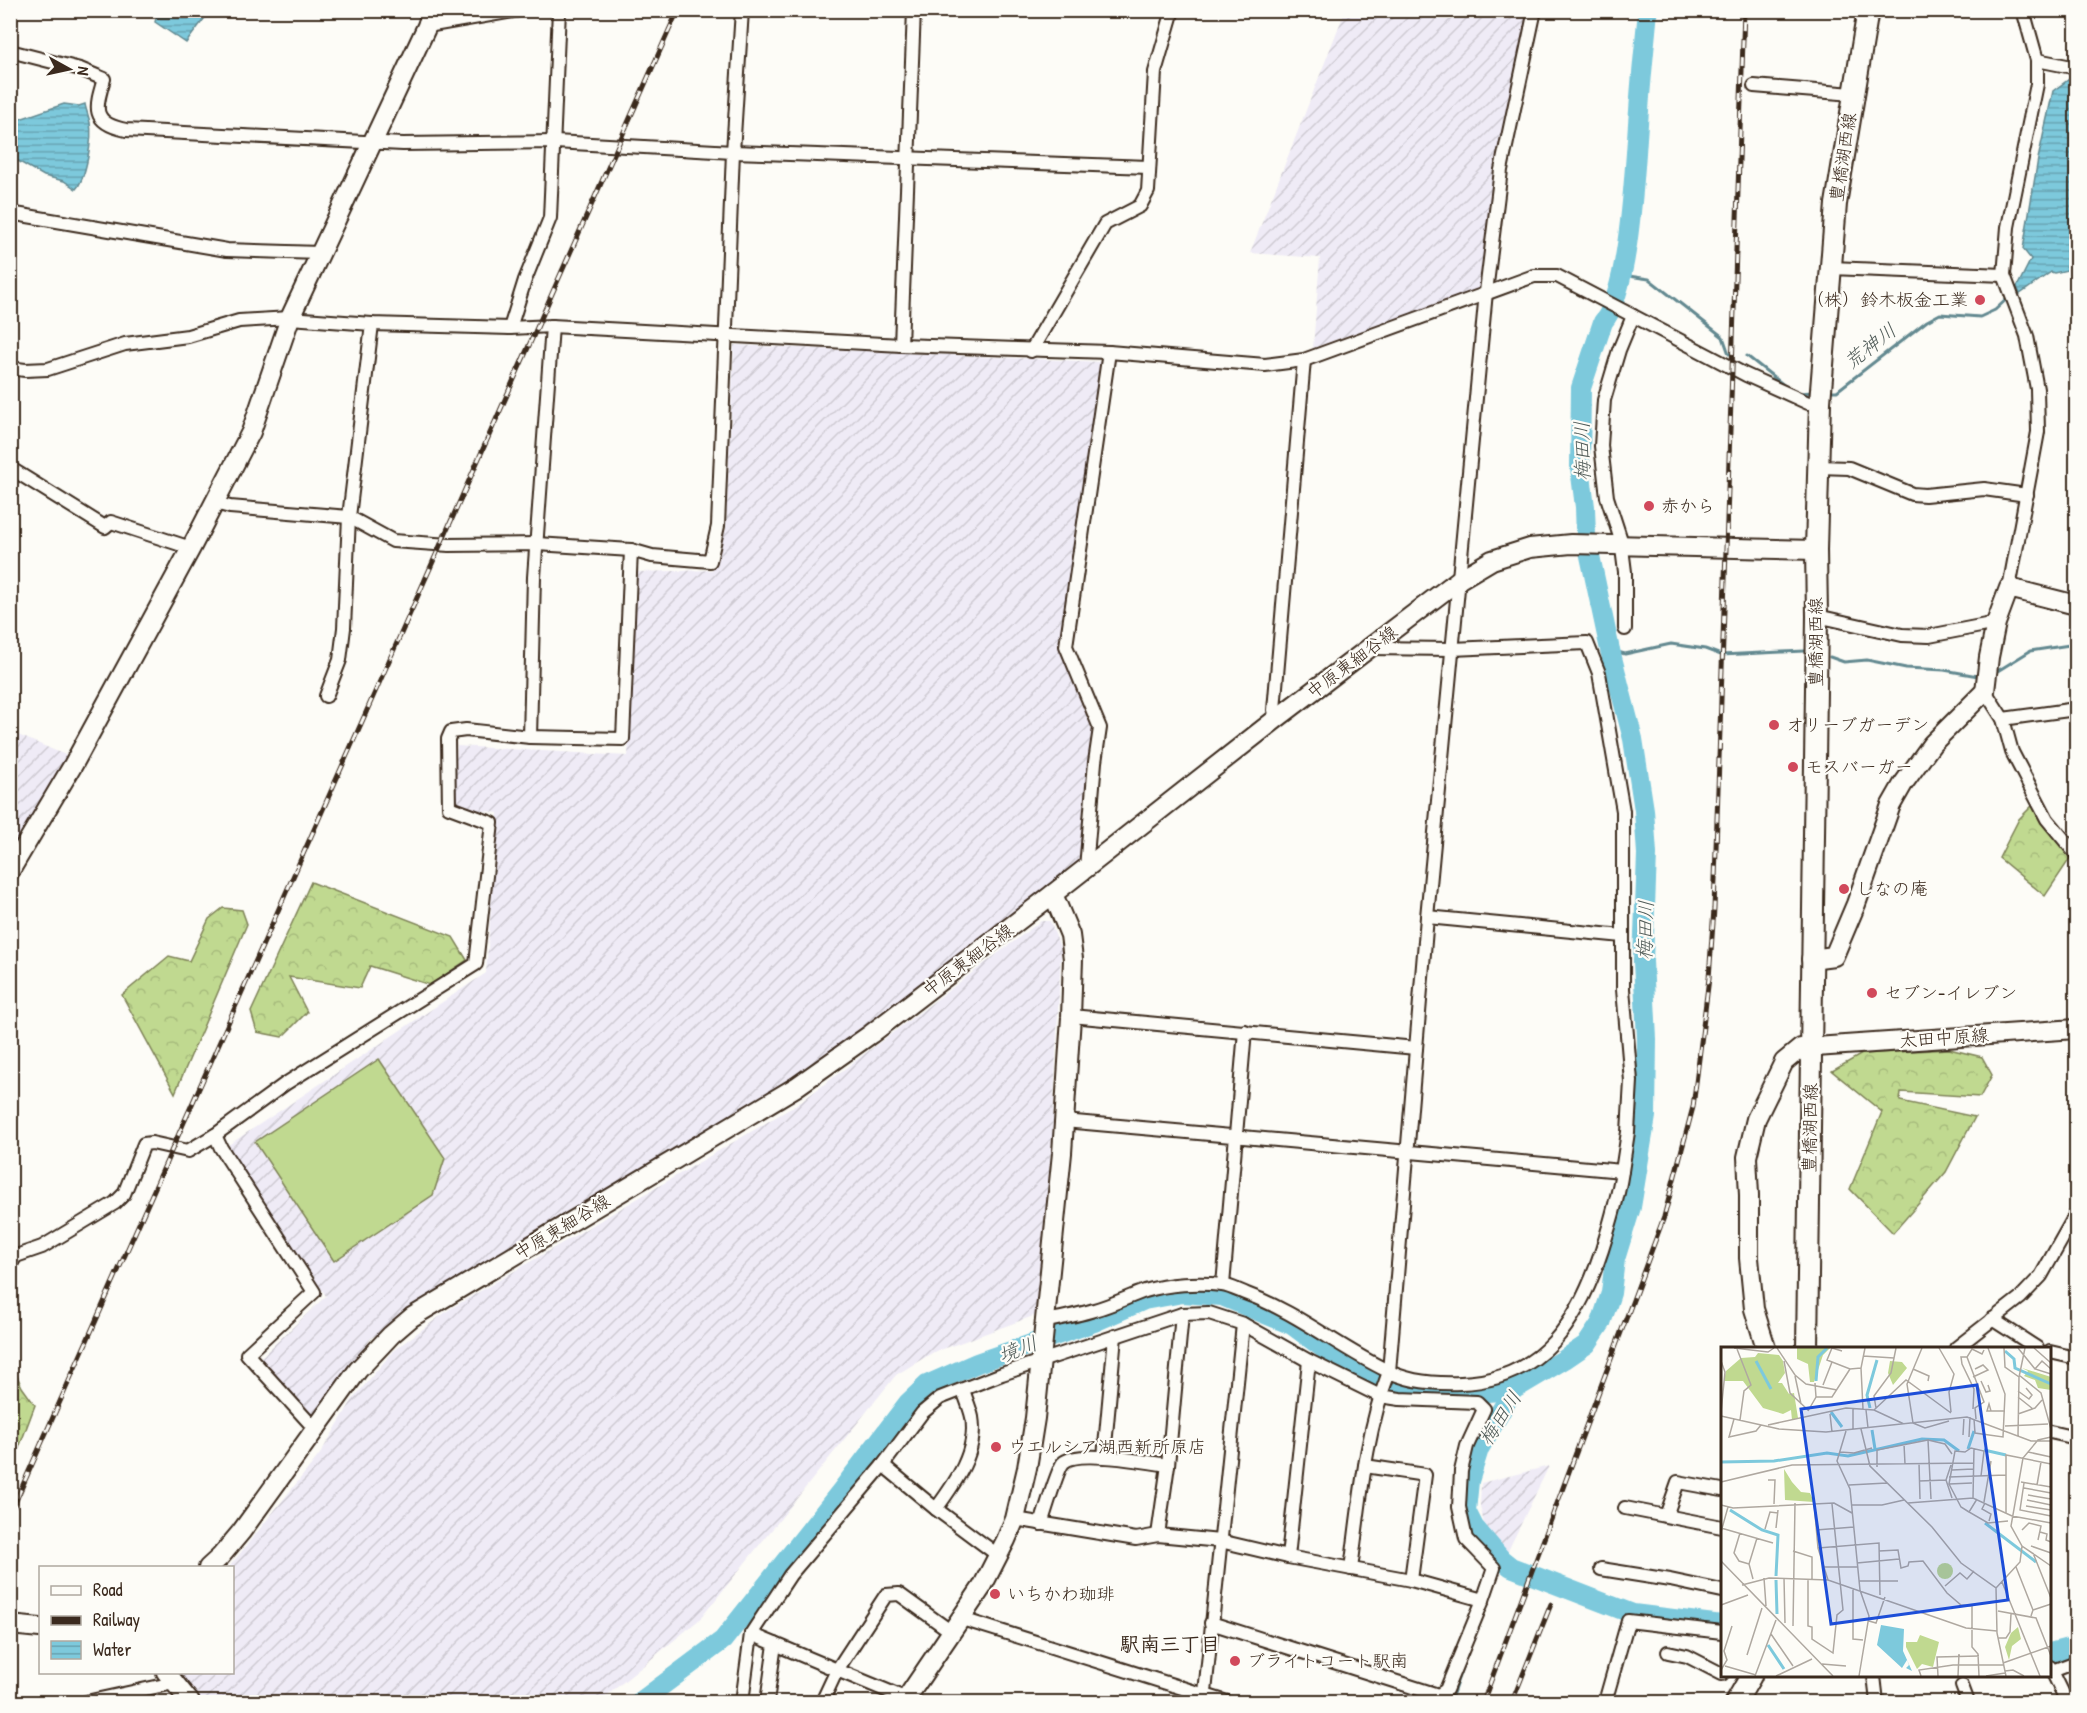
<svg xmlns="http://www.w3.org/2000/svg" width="2087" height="1713" viewBox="0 0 2087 1713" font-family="'Patrick Hand','Klee One',sans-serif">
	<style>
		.industrial { fill: url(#industrial-furrows) }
		.grass { fill: #c0d990; stroke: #7e8257; stroke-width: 1.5 }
		.forest { fill: url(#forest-crowns); stroke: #7e8257; stroke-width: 1.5 }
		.water { fill: url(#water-rules); stroke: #638990; stroke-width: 1.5 }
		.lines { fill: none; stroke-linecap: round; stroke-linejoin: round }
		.stream { stroke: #638990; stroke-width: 3 }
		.river { stroke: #7dc9dc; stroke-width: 20 }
		.street-casing { stroke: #3b2a1e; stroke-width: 16 }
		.secondary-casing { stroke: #3b2a1e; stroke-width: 22 }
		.primary-casing { stroke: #3b2a1e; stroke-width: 24 }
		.street { stroke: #fdfcf7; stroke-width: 12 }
		.secondary { stroke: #fdfcf7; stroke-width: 18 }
		.primary { stroke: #fdfcf7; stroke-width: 20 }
		.rail-casing { stroke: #3b2a1e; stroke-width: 5 }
		.rail { stroke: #fdfcf7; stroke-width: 3; stroke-dasharray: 9; stroke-linecap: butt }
		.poi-dot { fill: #d1495b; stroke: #fdfcf7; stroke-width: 2 }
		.labels { text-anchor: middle; stroke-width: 4.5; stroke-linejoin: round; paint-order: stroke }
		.street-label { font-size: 18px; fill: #3b2a1e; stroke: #fdfcf7 }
		.poi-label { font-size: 18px; fill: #3b2a1e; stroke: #fdfcf7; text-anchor: start }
		.water-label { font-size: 20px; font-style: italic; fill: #4f5a57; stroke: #fdfcf7 }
		.neighbourhood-label { font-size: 20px; font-weight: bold; fill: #3b2a1e; stroke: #fdfcf7 }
		.inset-river { fill: none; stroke: #7dc9dc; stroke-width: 3 }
		.inset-road { fill: none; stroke: #afa8a0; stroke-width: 1.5 }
		.view { fill: #1d4ed8; fill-opacity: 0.15; stroke: #1d4ed8; stroke-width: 3 }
		.inset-edge { fill: none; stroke: #3b2a1e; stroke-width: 3 }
	</style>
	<defs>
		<pattern id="industrial-furrows" width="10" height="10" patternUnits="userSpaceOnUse" patternTransform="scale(1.5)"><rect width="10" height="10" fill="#efebf6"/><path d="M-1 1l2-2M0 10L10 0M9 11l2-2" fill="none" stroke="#cecad2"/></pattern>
		<pattern id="forest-crowns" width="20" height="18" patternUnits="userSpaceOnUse" patternTransform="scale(1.5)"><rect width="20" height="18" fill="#c0d990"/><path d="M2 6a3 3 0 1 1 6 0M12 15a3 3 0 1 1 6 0" fill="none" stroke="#a6ba7c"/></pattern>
		<pattern id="water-rules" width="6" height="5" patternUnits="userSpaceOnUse" patternTransform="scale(1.5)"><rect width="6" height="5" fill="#7dc9dc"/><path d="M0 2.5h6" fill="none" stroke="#68a3b2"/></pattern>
	</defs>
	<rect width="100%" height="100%" fill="#fdfcf7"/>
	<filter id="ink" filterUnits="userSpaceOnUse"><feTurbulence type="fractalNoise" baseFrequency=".0167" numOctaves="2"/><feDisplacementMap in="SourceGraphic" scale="12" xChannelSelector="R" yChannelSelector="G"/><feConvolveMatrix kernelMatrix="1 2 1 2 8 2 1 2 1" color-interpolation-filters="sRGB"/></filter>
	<g filter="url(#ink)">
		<g class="industrial">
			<polygon points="1345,11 1530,11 1494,180 1483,287 1313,348 1320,258 1250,253"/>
			<polygon points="734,345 1103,362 1063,647 1092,730 1080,865 786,1086 371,1338 315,1425 258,1360 326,1296 227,1146 486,973 498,813 453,806 457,746 628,756 638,572 712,570 726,529"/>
			<polygon points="11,732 68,756 11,859"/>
			<polygon points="1041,921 1050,921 1061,950 1052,1139 1036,1315 932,1353 896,1375 700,1619 599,1702 203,1702 179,1673 232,1672 232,1568 229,1567 320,1454 353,1399 394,1350 450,1309 798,1104"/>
			<polygon points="1549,1466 1507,1553 1488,1534 1485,1528 1480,1506 1481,1483"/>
		</g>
		<polygon class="grass" points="379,1059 445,1158 433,1195 334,1261 255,1142"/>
		<g class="forest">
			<polygon points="2033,805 2071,857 2045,896 1999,858 2019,819"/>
			<polygon points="311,882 453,937 467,960 430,985 370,966 360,988 289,977 307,1012 282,1037 257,1032 251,1012"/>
			<polygon points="223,908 242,910 247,924 175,1093 122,995 169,956 189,961 209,919"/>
			<polygon points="1949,1049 1982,1057 1992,1075 1980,1097 1901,1092 1900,1101 1975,1117 1946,1172 1893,1233 1850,1189 1882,1112 1832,1071 1862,1054"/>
			<polygon points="11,1363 22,1387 35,1405 11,1469"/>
		</g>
		<g class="water">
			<polygon points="158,11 158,10 210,11 186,43 155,22"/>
			<polygon points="2072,77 2076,81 2076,268 2054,273 2051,272 2020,294 2017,287 2031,259 2023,249 2038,159 2053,91"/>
			<path d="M64 104 79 106 85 104C86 110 89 117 90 123 93 138 86 178 76 189L64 181 44 176 11 157V122Z"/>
		</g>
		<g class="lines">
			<g class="stream">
				<polyline points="1622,275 1649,279 1723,337 1729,354"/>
				<polyline points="1747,356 1785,386"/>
				<polyline points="1829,391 1837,391 1927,321 1940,314 1980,317 1995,310 2009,297"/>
				<polyline points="1799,393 1813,392"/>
				<polyline points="1610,650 1625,654 1671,644 1705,649 1721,655 1805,651"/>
				<polyline points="1830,657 1844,662 1867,660 1906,668 1944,670 1978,676"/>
				<polyline points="1996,672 2030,651 2076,644"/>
				<polyline points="1498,1568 1501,1559"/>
				<polyline points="1450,1702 1466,1656"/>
			</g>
			<g class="river">
				<path d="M1648 10C1645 44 1641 78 1639 111 1635 156 1631 291 1603 322L1581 388 1580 467 1585 507 1586 537 1610 650 1633 739 1644 810 1647 854 1643 961 1647 1039 1646 1116 1631 1207 1615 1259 1611 1293 1601 1323 1587 1344 1565 1359 1513 1390 1479 1449 1469 1481 1466 1511 1474 1527 1501 1559 1511 1567 1633 1614 1722 1625"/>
				<polyline points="2050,1653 2076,1646"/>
				<polyline points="640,1702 723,1640 841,1491 908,1403 927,1385 977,1363 1094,1322 1144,1300 1183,1293 1222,1296 1292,1325 1327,1351 1364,1371 1391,1383 1415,1390 1442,1394 1461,1394 1513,1390"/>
			</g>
			<g class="street-casing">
				<g id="street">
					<polyline points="427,26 519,10"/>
					<path d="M10 51 80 69 104 79C95 108 91 123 126 130L403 144 555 142 733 152 1149 167"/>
					<polyline points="2037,60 2072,67 2076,71"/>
					<polyline points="1754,86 1853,94"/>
					<polyline points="10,213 227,250 320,253"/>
					<polyline points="1831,268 2004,275"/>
					<polyline points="510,328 525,280 550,218 559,10"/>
					<polyline points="901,345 914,10"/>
					<polyline points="1031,351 1105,224 1140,206 1148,191 1155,72 1173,10"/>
					<polyline points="10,368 25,370 48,369 125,344 188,336 239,321 290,318 372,324 510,328 552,326 901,345 1109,352 1265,365 1304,360 1534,276 1557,276 1746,375 1808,403 1820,402"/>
					<polyline points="1818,467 1849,468 1912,494 1925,495 1984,489 2027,495"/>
					<polyline points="10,468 105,527 111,522 191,548"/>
					<polyline points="215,503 230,507 349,517 393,541 449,545 537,544 631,550 652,556 710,561 718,526 733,152 742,10"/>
					<polyline points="2009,588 2038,432 2037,389 2027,336 2004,275 2008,227 2037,84 2037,60 2023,10"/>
					<polyline points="1817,616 1902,635 1929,636 1996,623"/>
					<polyline points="1625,629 1625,572 1621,540 1607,497 1601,446 1604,400 1619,350 1633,316"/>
					<polyline points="1985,691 2003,719 2012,752 2047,819 2076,854"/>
					<polyline points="326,696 340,660 344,628 349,517 372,324"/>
					<polyline points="1276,719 1274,710 1304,360"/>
					<polyline points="2003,719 2076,709"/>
					<polyline points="530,737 534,577 552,326"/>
					<polyline points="1086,868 1095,762 1100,728 1066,646 1109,352"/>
					<polyline points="1427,917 1623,936"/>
					<polyline points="1071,1016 1416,1048"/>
					<path d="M1064 1121C1250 1139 1436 1153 1622 1171L1628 1132 1631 1081 1623 989V811L1599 673 1587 643 1452 649 1369 648"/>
					<polyline points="215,1135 221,1148 314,1292 247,1354 316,1430"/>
					<polyline points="10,1265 16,1256 42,1247 115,1203 124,1194 144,1144 152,1143 188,1151 215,1135 285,1084 476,964 492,823 449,807 448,739 451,732 466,730 530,737 623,739 631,550"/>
					<polyline points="1223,1285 1245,1031"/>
					<polyline points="1992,1319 2037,1348"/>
					<path d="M1046 1321C1062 1318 1078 1315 1094 1310 1112 1305 1128 1297 1145 1291 1168 1284 1198 1282 1222 1285 1230 1286 1239 1291 1247 1294 1297 1312 1338 1347 1386 1370 1408 1382 1437 1384 1461 1383 1543 1380 1579 1320 1602 1250 1610 1224 1618 1198 1622 1171"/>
					<polyline points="1956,1348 2020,1298 2041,1276 2076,1214"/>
					<polyline points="2050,1352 2076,1358"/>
					<polyline points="2050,1432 2072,1437 2076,1440"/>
					<polyline points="1104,1457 1115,1336"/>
					<polyline points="883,1465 922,1413 940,1398 1002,1374 1182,1314 1209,1313 1243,1324 1309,1361 1380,1396 1400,1399 1477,1402 1484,1409 1467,1446 1461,1471 1459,1507 1466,1539 1494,1568 1483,1600 1446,1690 1438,1695 1211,1623"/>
					<polyline points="1365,1466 1425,1475 1411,1580"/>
					<polyline points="1625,1508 1722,1527"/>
					<path d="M936 1509C955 1483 978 1452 972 1417 970 1408 966 1399 963 1390"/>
					<polyline points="1666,1516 1678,1482 1722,1490"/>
					<polyline points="1015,1519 1136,1539 1158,1535 1220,1541 1288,1557 1411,1580 1483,1600"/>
					<path d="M1041 1524C1045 1513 1057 1470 1063 1463 1076 1449 1148 1462 1168 1465"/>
					<polyline points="1158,1535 1168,1465 1182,1314"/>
					<polyline points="1288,1557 1309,1361"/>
					<path d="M1351 1569C1360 1503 1365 1434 1389 1372L1427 917 1486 292 1501 170 1535 10"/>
					<polyline points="1601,1569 1670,1580 1722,1591"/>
					<polyline points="962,1619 1227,1702"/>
					<polyline points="775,1644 837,1670 886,1595 899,1594 953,1633"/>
					<polyline points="1668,1652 1687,1656 1722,1674"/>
					<polyline points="2050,1667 2052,1671 2076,1662"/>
					<polyline points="2052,1671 2067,1702"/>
					<polyline points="1874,1676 1877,1702"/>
					<polyline points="1962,1686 1968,1702"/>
					<polyline points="86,1702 174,1683"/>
					<polyline points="742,1702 751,1634"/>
					<polyline points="767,1702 775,1644 751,1634 790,1575 883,1465 936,1509 999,1556"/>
					<polyline points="822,1702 837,1670 907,1699"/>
					<polyline points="1204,1702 1243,1324"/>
					<polyline points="1605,1702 1628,1621 1722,1632"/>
				</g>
			</g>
			<g class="secondary-casing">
				<g id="secondary">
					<polyline points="10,871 73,765 191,548 251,432 290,318 427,26 432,10"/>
					<polyline points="1811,959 1834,956 1856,904 1891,805 1903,784 1932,744 1985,691 1989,657 1996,623 2009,588 2076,605"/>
					<polyline points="1766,1348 1754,1309 1749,1258 1749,1195 1747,1157 1756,1119 1784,1062 1801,1048 2076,1029"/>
					<polyline points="208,1568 220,1557 241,1532 358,1370 391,1335 412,1317 796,1087 871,1034 1053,894 1276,719 1460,579 1492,560 1530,548 1571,544 1816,550"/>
					<polyline points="10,1625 40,1628"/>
					<polyline points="166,1672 190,1702"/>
					<polyline points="904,1702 982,1587 1006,1540 1015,1519 1027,1468 1035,1418 1062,1153 1071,1017 1073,959 1070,935 1053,894"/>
				</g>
			</g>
			<g class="primary-casing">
				<g id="primary">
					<polyline points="1807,1348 1817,616 1816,550 1820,402 1836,204 1868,10"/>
					<polyline points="1736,1702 1751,1676"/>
				</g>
			</g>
			<use href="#street" class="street"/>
			<use href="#secondary" class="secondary"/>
			<use href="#primary" class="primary"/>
			<g class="rail-casing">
				<g id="rail">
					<polyline points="10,1514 678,10"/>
					<polyline points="1483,1702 1664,1217 1693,1107 1709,978 1714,909 1744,10"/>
					<polyline points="1512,1702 1551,1604"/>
				</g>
			</g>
			<use href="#rail" class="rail"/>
		</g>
	</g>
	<g class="poi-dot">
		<circle cx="1980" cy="300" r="6"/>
		<circle cx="1649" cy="506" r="6"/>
		<circle cx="1774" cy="725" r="6"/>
		<circle cx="1793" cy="767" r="6"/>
		<circle cx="1844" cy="889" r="6"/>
		<circle cx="1872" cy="993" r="6"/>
		<circle cx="996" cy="1447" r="6"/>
		<circle cx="995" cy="1594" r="6"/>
		<circle cx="1235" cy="1661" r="6"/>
	</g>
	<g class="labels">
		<g class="street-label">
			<text transform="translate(1843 157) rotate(-81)" y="6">豊橋湖西線</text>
			<text transform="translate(1816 642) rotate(-90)" y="6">豊橋湖西線</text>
			<text transform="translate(1352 662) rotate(-37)" y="6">中原東細谷線</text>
			<text transform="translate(968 960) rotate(-37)" y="6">中原東細谷線</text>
			<text transform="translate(1944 1038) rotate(-4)" y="6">太田中原線</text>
			<text transform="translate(1810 1128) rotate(-89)" y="6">豊橋湖西線</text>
			<text transform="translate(562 1227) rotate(-31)" y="6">中原東細谷線</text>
		</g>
		<g class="poi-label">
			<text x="1968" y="306" text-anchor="end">（株）鈴木板金工業</text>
			<text x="1661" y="512">赤から</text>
			<text x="1786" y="731">オリーブガーデン</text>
			<text x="1805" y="773">モスバーガー</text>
			<text x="1856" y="895">しなの庵</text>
			<text x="1884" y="999">セブン-イレブン</text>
			<text x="1008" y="1453">ウエルシア湖西新所原店</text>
			<text x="1007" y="1600">いちかわ珈琲</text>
			<text x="1247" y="1667">ブライトコート駅南</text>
		</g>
		<g class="water-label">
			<text transform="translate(1870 346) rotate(-38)" y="7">荒神川</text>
			<text transform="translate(1582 451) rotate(-91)" y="7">梅田川</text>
			<text transform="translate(1645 930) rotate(-88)" y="7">梅田川</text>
			<text transform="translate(1018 1349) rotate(-21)" y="7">境川</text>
			<text transform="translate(1500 1418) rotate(-57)" y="7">梅田川</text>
		</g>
		<g class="neighbourhood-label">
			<text x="1170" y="1651">駅南三丁目</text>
		</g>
	</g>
	<g transform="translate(1721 1347)">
		<rect width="330" height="330" fill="#fdfcf7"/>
		<path d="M216 224a8 8 0 1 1 16 0a8 8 0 1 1-16 0Z" fill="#c0d990"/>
		<path d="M76 1H109L102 8 93 35H89L87 17 76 12ZM37 6 58 8 62 14 64 26 57 36H61L68 47 73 46 77 71 71 73 70 63 62 67 42 61 22 34H3L5 24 20 11 34 10ZM169 14 181 15 186 21 172 38 167 26ZM301 21 330 30V43L317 41 314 33 303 29 307 24ZM63 122 71 135 80 145 89 146 93 155 64 153ZM297 280 300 292 291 299 288 313 284 300 290 286ZM199 288 218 295 212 320 201 317 196 322 185 300V295H196Z" fill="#c0d990"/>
		<path d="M160 278 183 282 182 304 191 324 185 321 188 318 186 313 181 321 156 298Z" fill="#7dc9dc"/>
		<path class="inset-river" d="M284 4 293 12 294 21 330 37M35 14 50 42M95 34 97 10 106 1M149 61 146 48 156 13M110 65 121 80M151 83 154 102M247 102 253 84M263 103 285 108M0 115 53 114 106 106 127 109 201 92 223 93 238 104M9 163 41 183 57 188 55 229M264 176 315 215M55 233 56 267M47 298 63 322"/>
		<path class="inset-road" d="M13 1 47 5 53 1M56 1 74 28 85 37 116 43M218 1 233 27 228 45 230 65M283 1 284 20 298 30M297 1 314 22M313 1 330 16M16 2 30 38 23 44 19 73M121 4 111 1 106 13 129 22 140 21M142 9 173 11M246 10H240L241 17 253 42 252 62M0 14 4 25 0 65M63 14 69 46 87 63M192 22 208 29 207 34M330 22 321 14 314 22 330 27M298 28 320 46 330 82M74 29 80 57M252 30 267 23 262 18 254 22M260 34 265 45 269 44 267 38M102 38 111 15M297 44 308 52 311 48 305 41M95 50H111L129 22M297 50 312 62M132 61V83M155 61 153 49 170 26 175 1M142 62 140 21 144 1M145 63 147 81M153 63 185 33 230 66M87 64 95 50 94 36M270 64 268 57 266 64H284M109 67 111 85M297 67 314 61 321 53M0 69 58 82 105 85 246 70 310 94H330M13 72 8 90 35 84 40 78M253 72 254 86 282 90 284 47 267 1M255 72 254 61 263 55 246 10 251 2 261 7 263 3M192 76 204 81 228 74M192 76 186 37 201 1M47 78 125 61 153 63 183 77M284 79 327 77M140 82 149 119 211 180 240 216 275 241 276 286 285 329M125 84 116 114 129 142 139 243 148 269 138 329M242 88 243 70M297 89 298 30 304 1M248 90 249 70M330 90 317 93 302 111 290 179 301 199 330 219M207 93 224 97 231 107M183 97 184 117M119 105 133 106 151 101M307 105 330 110M198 116 199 152M230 118 225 133 231 151M156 120V103L207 93 210 152M231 123 252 122M228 130 285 128M47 133H54L53 157M198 134 225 133M0 135 71 118 252 116M300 135 330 140M303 136 299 163 330 169M228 137 251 136M128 138 166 136M316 138 320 115M303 141 330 146M307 148 330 152M252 151 253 101M256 152 248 165 267 176 287 174M306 153 330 158M263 155 270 114M93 156 97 201 107 233M187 156 252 151 291 169 330 176M264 156 261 162 270 167 268 174M0 158 12 161 113 156 131 166M130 158H161L183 153M305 159 330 163M248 165 240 160 228 137 234 104 244 105 250 101 263 104 260 129M285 166V108L330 117M0 181 52 196M55 181 57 163M44 182 49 165 57 166M95 183 133 180M301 183 308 176 320 179 317 193M0 185 7 160M319 185 326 187 325 193 330 195M19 186 13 206 18 214 28 217M310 199 330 206M97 201 158 196 159 248M72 204 91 210V232M158 204 177 203 180 221 187 219 188 215 202 214 226 246 240 258 251 259V300L257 307 258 329M312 206 330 251M0 214 112 329M136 216 178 212M102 220H137M295 220 312 263 310 269M43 231 45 259M63 231 64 276M32 232 28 217 36 191M87 232V279L91 280V292L112 306 116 268 122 263 111 157M138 234H177M281 235 319 329M21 238 48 231 107 233 245 281 276 284M224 239 239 226 246 232 253 224M132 241V292L142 293M275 241 299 215 301 199M0 258 27 248M312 263 330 257M277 264 315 271 330 309M148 274 155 276 164 250M72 279 74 156M50 287 72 319M277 291H285L289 285 290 267M26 308 41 261M282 316 330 299M101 317 125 319M4 319 35 328M0 323 6 313 3 304 11 279M284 324 292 323 303 329M34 329 55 273M55 329 91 312M200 329 198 323 232 318H283M217 329 216 310 258 309M237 329 238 307M265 329 284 326"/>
		<path class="view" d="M256 38 287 253 110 277 80 62Z"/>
		<rect width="330" height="330" class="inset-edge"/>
	</g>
	<rect width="2087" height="1713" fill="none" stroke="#fdfcf7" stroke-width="36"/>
	<rect x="18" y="18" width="2051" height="1677" fill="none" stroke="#3b2a1e" stroke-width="2" filter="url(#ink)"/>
	<rect x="39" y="1566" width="195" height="108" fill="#fdfcf7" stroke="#afa8a0" stroke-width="1.5"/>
	<rect x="51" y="1586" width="30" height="9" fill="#fdfcf7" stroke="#afa8a0" stroke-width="1.5"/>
	<text x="93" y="1596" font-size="18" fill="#3b2a1e">Road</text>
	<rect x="51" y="1616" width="30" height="9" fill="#3b2a1e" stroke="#afa8a0" stroke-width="1.5"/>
	<text x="93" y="1626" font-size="18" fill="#3b2a1e">Railway</text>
	<rect x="51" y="1641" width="30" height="18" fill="url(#water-rules)" stroke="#afa8a0" stroke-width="1.5"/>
	<text x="93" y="1656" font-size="18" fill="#3b2a1e">Water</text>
	<g transform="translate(69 69) rotate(98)" stroke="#fdfcf7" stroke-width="4.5" paint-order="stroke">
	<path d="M0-4.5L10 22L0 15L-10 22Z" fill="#3b2a1e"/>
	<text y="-9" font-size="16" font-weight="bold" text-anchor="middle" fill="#3b2a1e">N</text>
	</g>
</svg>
